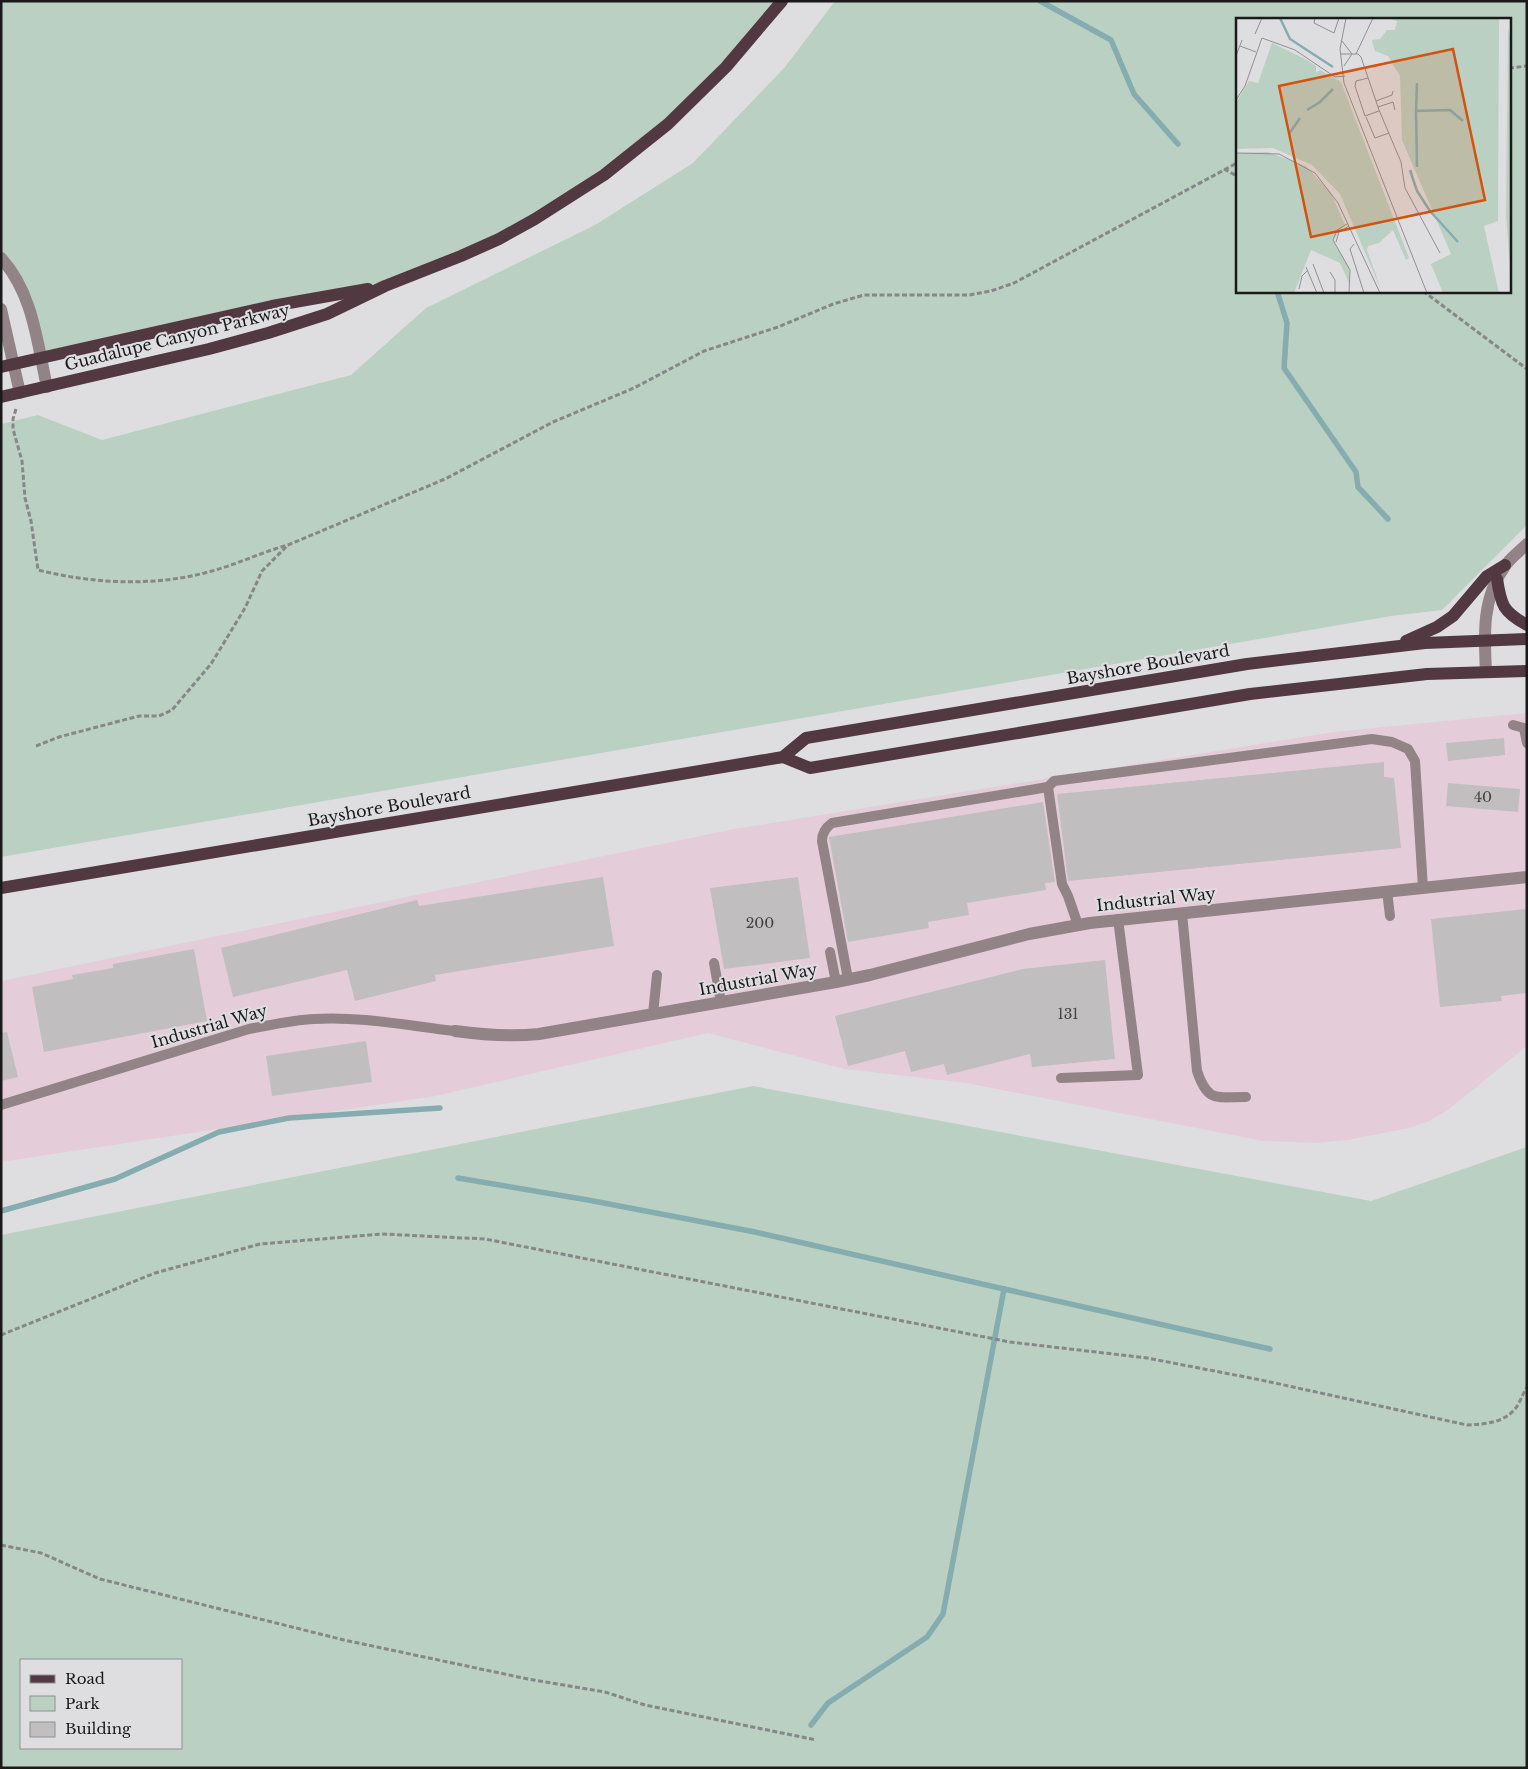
<svg xmlns="http://www.w3.org/2000/svg" width="1528" height="1769" viewBox="0 0 1528 1769" font-family="'Libre Baskerville',serif">
	<style>
		.industrial { fill: #e4cdd9 }
		.green { fill: #bad0c2; fill-rule: evenodd }
		.lines { fill: none; stroke-linecap: round; stroke-linejoin: round }
		.stream { stroke: #85adb0; stroke-width: 5.5 }
		.building { fill: #c1bebf }
		.path { stroke: #878789; stroke-width: 3; stroke-dasharray: 5 2.5; stroke-linecap: butt }
		.service { stroke: #928387; stroke-width: 10 }
		.minor { stroke: #928387; stroke-width: 12 }
		.tertiary { stroke: #928387; stroke-width: 12 }
		.primary { stroke: #523941; stroke-width: 12 }
		.labels { text-anchor: middle; stroke-width: 4; stroke-linejoin: round; paint-order: stroke }
		.number-label { font-size: 14px; fill: #444344 }
		.street-label { font-size: 16px; fill: #1a1a1b; stroke: #dedee1 }
		.inset-river { fill: none; stroke: #85adb0; stroke-width: 2.5 }
		.inset-road { fill: none; stroke: #909092; stroke-width: 1 }
		.view { fill: #d3530e; fill-opacity: 0.15; stroke: #d3530e; stroke-width: 2.5 }
		.inset-edge { fill: none; stroke: #1a1a1b; stroke-width: 2.5 }
	</style>
	<rect width="100%" height="100%" fill="#dedee1"/>
	<polygon class="industrial" points="1527,713 1527,1046 1448,1110 1429,1121 1409,1128 1348,1140 1316,1143 1263,1141 966,1083 845,1069 708,1033 436,1096 1,1162 1,981 734,829 1334,732"/>
	<g class="green">
		<polygon points="1,1 782,1 668,124 535,219 385,286 40,358 31,311 1,258"/>
		<path d="M835 1H1527V525L1442 610 1391 616 1 857V424L38 415 102 440 351 375 426 308 595 225 693 163 785 67ZM1237 19H1509V291H1237Z"/>
		<path d="M753 1086 1371 1201 1527 1147V1768H1V1235ZM181 1660V1748H21V1660Z"/>
	</g>
	<g class="lines">
		<g class="stream">
			<polyline points="1040,1 1111,40 1134,94 1178,144"/>
			<polyline points="1277,291 1287,323 1284,368 1356,472 1358,487 1388,519"/>
			<polyline points="458,1178 588,1200 755,1232 1004,1289"/>
			<polyline points="1,1211 115,1179 219,1132 289,1118 440,1108"/>
			<polyline points="811,1725 828,1703 927,1637 943,1614 1004,1289 1270,1349"/>
		</g>
	</g>
	<g class="building">
		<polygon points="1504,738 1505,755 1448,761 1446,743"/>
		<polygon points="1384,762 1384,777 1394,778 1401,848 1068,881 1057,794"/>
		<polygon points="1448,783 1520,789 1518,812 1446,806"/>
		<polygon points="1043,802 1055,882 1045,883 1046,890 967,903 969,915 928,922 929,928 848,942 829,837"/>
		<polygon points="603,877 614,946 435,975 436,981 355,1001 347,970 233,997 221,948 417,900 419,906"/>
		<polygon points="798,877 810,958 724,969 710,888"/>
		<polygon points="1527,909 1527,993 1501,996 1502,1001 1440,1007 1431,919"/>
		<polygon points="194,949 207,1021 44,1052 32,987 73,979 72,975 113,968 113,964"/>
		<polygon points="1105,960 1115,1059 1032,1067 1030,1054 947,1075 944,1064 911,1072 905,1051 848,1066 835,1016 1023,969"/>
		<polygon points="7,1032 18,1077 1,1081 1,1033"/>
		<polygon points="366,1041 372,1082 272,1096 266,1056"/>
	</g>
	<g class="lines">
		<g class="path">
			<polyline points="1509,68 1527,66"/>
			<polyline points="1224,169 1237,176"/>
			<polyline points="1423,291 1527,369"/>
			<path d="M16 409 13 419V429L22 461 25 498 31 521 38 570C94 584 156 587 212 571 238 564 262 552 288 545L445 479 553 422 634 388 704 351 778 327 833 304 864 295H969L991 291 1014 283 1237 163"/>
			<polyline points="36,746 59,737 139,716 159,716 172,710 211,664 245,608 262,571 287,546"/>
			<path d="M1 1335 155 1273 260 1244 382 1234 485 1239 1010 1342 1147 1358 1261 1380 1467 1425C1485 1424 1503 1423 1515 1409 1520 1403 1523 1393 1527 1387"/>
			<polyline points="1,1545 41,1553 100,1579 344,1640 528,1679 605,1692 645,1705 816,1740"/>
		</g>
		<g class="service">
			<polyline points="1513,725 1524,728 1527,743"/>
			<polyline points="1387,891 1390,916"/>
			<path d="M1182 913 1197 1071C1208 1103 1216 1097 1246 1097"/>
			<polyline points="1078,925 1068,896 1062,884 1048,787 1054,781 1372,739 1392,742 1408,749 1415,761 1423,888"/>
			<polyline points="830,952 836,982"/>
			<polyline points="714,963 721,1002"/>
			<path d="M848 979 822 841C822 833 825 828 832 823L1048 787"/>
			<polyline points="653,1014 657,975"/>
			<polyline points="1061,1078 1138,1075 1118,919"/>
			<path d="M1 1105 249 1029C271 1025 292 1020 314 1019 361 1016 409 1026 455 1031"/>
		</g>
		<g class="minor">
			<path d="M1486 671C1484 634 1482 598 1505 566 1510 558 1520 551 1527 544"/>
			<path d="M455 1031C484 1035 510 1037 539 1034L836 982 870 975 1029 934 1090 923 1527 877"/>
		</g>
		<g class="tertiary">
			<path d="M1 258C33 293 37 342 47 387"/>
			<polyline points="1,309 20,393"/>
		</g>
		<g class="primary">
			<polyline points="1,367 272,306 368,289"/>
			<polyline points="1,397 209,349 268,333 327,314 385,286 461,256 499,239 535,219 604,175 668,124 726,67 782,1"/>
			<path d="M1497 579C1501 605 1503 612 1527 625"/>
			<polyline points="1406,641 1437,627 1453,616 1487,576 1505,565"/>
			<polyline points="783,757 810,768 1250,694 1427,674 1527,671"/>
			<polyline points="1,888 783,757 806,738 1247,664 1425,643 1527,639"/>
		</g>
	</g>
	<g class="labels">
		<g class="number-label">
			<text x="1483" y="802">40</text>
			<text x="760" y="928">200</text>
			<text x="1068" y="1019">131</text>
		</g>
		<g class="street-label">
			<text transform="translate(177 337) rotate(-14)" y="6">Guadalupe Canyon Parkway</text>
			<text transform="translate(1148 664) rotate(-10)" y="6">Bayshore Boulevard</text>
			<text transform="translate(389 806) rotate(-10)" y="6">Bayshore Boulevard</text>
			<text transform="translate(1156 899) rotate(-6)" y="6">Industrial Way</text>
			<text transform="translate(758 979) rotate(-10)" y="6">Industrial Way</text>
			<text transform="translate(209 1026) rotate(-16)" y="6">Industrial Way</text>
		</g>
	</g>
	<g transform="translate(1236 18)">
		<rect width="275" height="275" fill="#dedee1"/>
		<path d="M152 0H263L262 203 248 208 263 275H207L195 246 215 236 166 122 164 58 152 38 139 33 137 27 136 22 144 21 151 12H159L161 3ZM272 9 275 24V263L270 198ZM36 25 71 42 80 48V55L84 52 105 64 173 240 170 242 157 212 143 225 132 228 131 232 146 274 104 176 76 147 37 130 0 131 1 83 13 63 22 65ZM31 134 70 148 95 175 109 207 97 222 113 249V265L104 245 75 232 58 275H0V135Z" fill="#bad0c2"/>
		<path class="inset-river" d="M44 0 54 21 97 49M181 65 180 93 214 92 227 103M71 92 84 84 97 71M180 93 181 149M53 116 64 100M174 152 181 173 194 193 222 224"/>
		<path class="inset-road" d="M79 0 78 5 98 15 103 0M110 0 104 31 108 65 191 275M19 16 26 0M106 23 116 36 108 48M4 28 20 34M104 36H122L125 39 143 92 165 144 169 170 204 235M120 36 137 0M0 38 6 22M114 54 129 49M132 60 120 63 119 68 129 98 143 93M0 82 9 68 26 20 59 32 99 59 109 58M140 83 156 77 157 73M142 89 157 84 159 92M130 99 139 120 153 115M0 135 43 136 79 155 102 185 144 275M111 206 101 212 97 222 114 252 113 275M100 224 103 214 113 208M118 226 114 231 128 275M77 246 88 275M70 249 81 275M94 254 99 262V275M63 271 66 258 72 252"/>
		<path class="view" d="M217 31 249 182 75 219 43 68Z"/>
		<rect width="275" height="275" class="inset-edge"/>
	</g>
	<rect width="1528" height="1769" fill="none" stroke="#1a1a1b" stroke-width="5"/>
	<rect x="20" y="1659" width="162" height="90" fill="#dedee1" stroke="#909092"/>
	<rect x="30" y="1675" width="25" height="8" fill="#523941" stroke="#909092"/>
	<text x="65" y="1684" font-size="15" fill="#1a1a1b">Road</text>
	<rect x="30" y="1696" width="25" height="15" fill="#bad0c2" stroke="#909092"/>
	<text x="65" y="1709" font-size="15" fill="#1a1a1b">Park</text>
	<rect x="30" y="1722" width="25" height="15" fill="#c1bebf" stroke="#909092"/>
	<text x="65" y="1734" font-size="15" fill="#1a1a1b">Building</text>
</svg>
